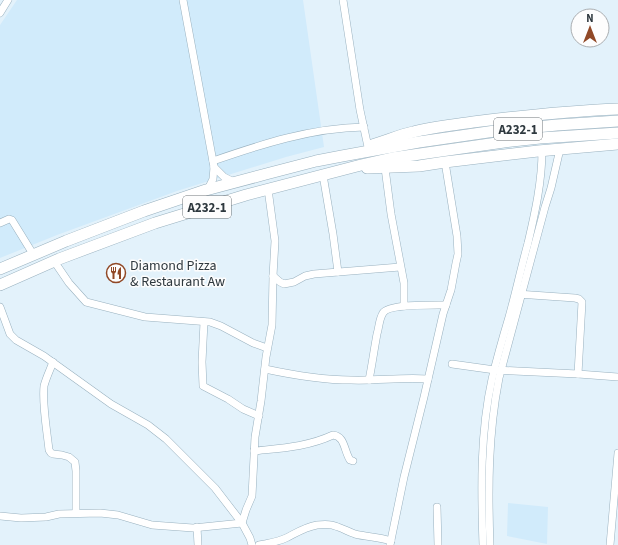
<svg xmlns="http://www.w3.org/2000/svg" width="618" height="545" viewBox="0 0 618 545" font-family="'Source Sans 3',sans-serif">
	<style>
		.built { fill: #d1ebfb }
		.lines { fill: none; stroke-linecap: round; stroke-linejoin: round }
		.minor-casing { stroke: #99b1bf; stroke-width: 8 }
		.highway-casing { stroke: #99b1bf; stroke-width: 12 }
		.minor { stroke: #fff; stroke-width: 7 }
		.highway { stroke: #fff; stroke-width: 11 }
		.labels { text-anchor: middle; stroke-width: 3; stroke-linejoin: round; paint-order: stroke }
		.shield { fill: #fdfdfd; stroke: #6c7377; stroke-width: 1 }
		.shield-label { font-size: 13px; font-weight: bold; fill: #2e383e }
		.poi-label { font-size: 14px; fill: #2e383e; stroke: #fdfdfd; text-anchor: start }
	</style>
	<rect width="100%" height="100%" fill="#e3f2fb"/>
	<g class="built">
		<polygon points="17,0 303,0 324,147 286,157 177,191 57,235 0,258 0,25"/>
		<polygon points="508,503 548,507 547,544 507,536"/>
	</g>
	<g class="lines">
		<g class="minor-casing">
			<g id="minor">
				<polyline points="183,0 214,167 213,179 208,189"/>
				<polyline points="343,0 360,110 368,147"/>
				<polyline points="0,13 8,0"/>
				<path d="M213 161C262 144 311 128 364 127"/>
				<polyline points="214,167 224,177 234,182"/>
				<polyline points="385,168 391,214 404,283 404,306"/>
				<polyline points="323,175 333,234 338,272"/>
				<polyline points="0,223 9,219 12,220 33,254"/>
				<polyline points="54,261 69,283 86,302 145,317 210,322 221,326 253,343 267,348"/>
				<polyline points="273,276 280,282 284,284 294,282 305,276 314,274 400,267"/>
				<polyline points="517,294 575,298 579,299 582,302 578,374"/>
				<polyline points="0,307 10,334 16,340 44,356 111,404 148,425 166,439 215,488 242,523 250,538 252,545"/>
				<polyline points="204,322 202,362 203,386 228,399 243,409 259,416"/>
				<path d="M53 362C50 370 46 378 44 386 42 404 47 431 49 450L51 453 53 454 62 455 69 457 75 462 76 471V513"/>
				<polyline points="452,364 495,370 578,374 618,377"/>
				<path d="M265 369C293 375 322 380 351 380 377 381 402 377 428 379"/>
				<path d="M369 380C372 365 374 350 377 334 379 328 379 319 383 313 388 304 435 305 446 305"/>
				<path d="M254 451C282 448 307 447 333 435 345 436 344 451 350 460L353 461"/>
				<polyline points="437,507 438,545"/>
				<polyline points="0,516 21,518 46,517 59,514 100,513 118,515 152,525 193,528 242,523 246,510 252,496 255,437 261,401 266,357 272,325 273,276 275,241 268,189"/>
				<polyline points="197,527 198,545"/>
				<path d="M259 545C268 543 278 542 286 538 296 533 305 527 317 525 324 524 332 524 338 527 344 529 349 532 355 534 367 537 379 537 391 541"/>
				<polyline points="390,545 404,477 424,397 443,314 451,290 456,263 458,254 457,236 445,162"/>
				<path d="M483 545C481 490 480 433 492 379 497 358 503 337 509 317 516 292 521 268 528 243 535 213 542 182 542 150"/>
				<path d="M490 545C488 488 488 435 499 378L545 207 551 188 560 149"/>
				<polyline points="610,545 618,453"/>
			</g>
		</g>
		<g class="highway-casing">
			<g id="highway">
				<path d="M372 145C386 141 399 135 413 132 432 127 453 125 473 122 521 116 569 111 618 109"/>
				<polyline points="367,168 419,166 445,162 538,151 618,144"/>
				<polyline points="0,269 66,241 144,211 206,190 266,174 316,161 342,156 419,142 495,131 557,125 618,121"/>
				<polyline points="0,285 59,259 155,223 246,195 361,165 392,158 504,142 540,138 618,133"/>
			</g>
		</g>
		<use href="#minor" class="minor"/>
		<use href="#highway" class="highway"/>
	</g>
	<defs>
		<g id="restaurant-ring" transform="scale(1)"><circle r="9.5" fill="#fdfdfd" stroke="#904826" stroke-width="1.5"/><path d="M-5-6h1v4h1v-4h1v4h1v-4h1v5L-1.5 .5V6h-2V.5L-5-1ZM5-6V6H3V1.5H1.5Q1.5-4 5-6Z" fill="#904826"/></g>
	</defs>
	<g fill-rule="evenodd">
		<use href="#restaurant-ring" x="116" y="273"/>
	</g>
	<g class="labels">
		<g class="shield">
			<rect x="494" y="118" width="48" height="22" rx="3"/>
			<rect x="183" y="196" width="48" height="22" rx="3"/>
		</g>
		<g class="shield-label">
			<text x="518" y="134">A232-1</text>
			<text x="207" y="212">A232-1</text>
		</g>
		<g class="poi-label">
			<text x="130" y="270">Diamond Pizza<tspan x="130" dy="16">&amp; Restaurant Aw</tspan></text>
		</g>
	</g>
	<g transform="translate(590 28)"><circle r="19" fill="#fdfdfd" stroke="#aaaeb1"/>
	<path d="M0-3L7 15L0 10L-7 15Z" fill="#904826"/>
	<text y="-6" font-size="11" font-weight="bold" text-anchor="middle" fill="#2e383e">N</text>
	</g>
</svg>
